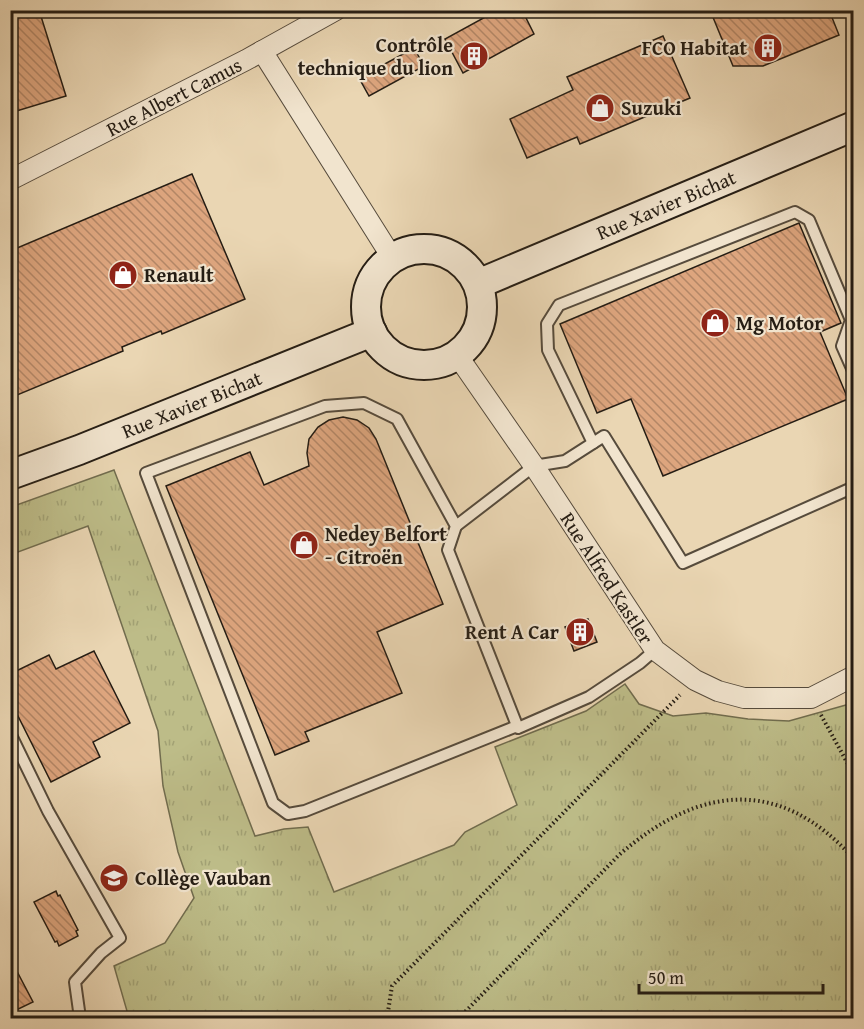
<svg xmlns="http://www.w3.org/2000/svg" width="864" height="1029" viewBox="0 0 864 1029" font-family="'Gentium Book Plus',serif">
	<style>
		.grass { fill: url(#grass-tufts); stroke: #716c4e; stroke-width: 1.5 }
		.building { fill: url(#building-back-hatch); stroke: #251d14; stroke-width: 1.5 }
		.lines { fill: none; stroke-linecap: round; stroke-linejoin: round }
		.lane-casing { stroke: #564b3c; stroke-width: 14 }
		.street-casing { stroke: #564b3c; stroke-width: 22 }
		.secondary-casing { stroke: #251d14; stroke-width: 32 }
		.path { stroke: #251d14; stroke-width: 4; stroke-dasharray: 1.5 3; stroke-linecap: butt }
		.lane { stroke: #f1e4ce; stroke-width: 10 }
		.street { stroke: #f1e4ce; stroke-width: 20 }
		.secondary { stroke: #f1e4ce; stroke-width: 28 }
		.labels { text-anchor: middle; stroke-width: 4.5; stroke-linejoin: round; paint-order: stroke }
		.poi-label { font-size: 20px; font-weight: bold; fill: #251d14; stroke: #f1e4ce; text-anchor: start }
		.street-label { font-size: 20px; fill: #251d14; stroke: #f1e4ce }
	</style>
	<defs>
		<pattern id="grass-tufts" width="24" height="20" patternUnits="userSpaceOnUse" patternTransform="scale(1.5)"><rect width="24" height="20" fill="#bdbc88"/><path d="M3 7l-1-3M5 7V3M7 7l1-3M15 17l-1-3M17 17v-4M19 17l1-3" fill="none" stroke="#a2a174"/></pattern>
		<pattern id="building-back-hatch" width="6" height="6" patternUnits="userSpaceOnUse" patternTransform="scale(1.5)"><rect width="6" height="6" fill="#dda57e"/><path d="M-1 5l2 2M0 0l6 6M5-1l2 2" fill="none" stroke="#b38666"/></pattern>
	</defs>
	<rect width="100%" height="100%" fill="#ead6b3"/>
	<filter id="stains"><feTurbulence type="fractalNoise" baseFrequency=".00333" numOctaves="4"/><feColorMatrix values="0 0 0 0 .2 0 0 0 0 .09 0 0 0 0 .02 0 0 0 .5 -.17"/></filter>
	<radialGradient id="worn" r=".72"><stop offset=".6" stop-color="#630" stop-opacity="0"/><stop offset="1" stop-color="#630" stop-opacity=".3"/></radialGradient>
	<polygon class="grass" points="114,470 255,836 284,829 308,827 334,892 454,845 465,832 517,805 495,747 586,711 625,684 639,704 673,716 706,713 748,719 789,721 853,703 853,1018 127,1018 127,1011 114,966 165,943 194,898 178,852 163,786 158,731 88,526 10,555 11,507"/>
	<g class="building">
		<polygon points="10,10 39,10 66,96 10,113"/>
		<polygon points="498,10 522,10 534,34 463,73 445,39"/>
		<polygon points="710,10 809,10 812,17 829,10 839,35 763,66 733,66"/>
		<polygon points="663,36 690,98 580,144 577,137 527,158 510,119 573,90 567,77"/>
		<polygon points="414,48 424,66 369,96 359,78"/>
		<polygon points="192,174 245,299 162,334 161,331 122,347 123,351 10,398 10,251"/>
		<polygon points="799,223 841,323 820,332 848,399 663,476 631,399 597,413 560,324"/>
		<polygon points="343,417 357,420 369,428 376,439 443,604 377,632 402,693 305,732 309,741 275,755 166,486 250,452 264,485 309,466 307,453 309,439 318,427 329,420"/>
		<polygon points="588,619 597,642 574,651 565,627"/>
		<polygon points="94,651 130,723 93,742 100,757 51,782 10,700 10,674 49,655 56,669"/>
		<polygon points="56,891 58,896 60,895 78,930 76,931 78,936 59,946 57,941 55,942 34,902"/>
		<polygon points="10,958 33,1002 10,1013"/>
	</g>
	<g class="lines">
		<g class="lane-casing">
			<g id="lane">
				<polyline points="593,443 548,350 547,324 559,305 795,212 809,220 851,320 842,346 854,373"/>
				<polyline points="456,526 534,466 565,461 604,436 683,563 854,487"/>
				<polyline points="517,726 305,811 288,814 273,803 146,473 325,406 364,403 397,419 456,526 448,550 518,728 589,697 640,663 655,650"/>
				<polyline points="10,733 48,811 120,938 101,953 75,982 80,1018"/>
			</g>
		</g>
		<g class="street-casing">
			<g id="street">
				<polyline points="262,51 393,259"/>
				<polyline points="10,180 246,60 336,10"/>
				<polyline points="457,355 534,466 655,650 695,680 718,691 744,698 811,698 854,676"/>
			</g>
		</g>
		<g class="secondary-casing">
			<g id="secondary">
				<circle cx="424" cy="307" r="58"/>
				<path id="s1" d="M478 284 854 126"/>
				<path id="s2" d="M10 475 79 450 372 332"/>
			</g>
		</g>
		<g class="path">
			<polyline points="821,715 854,775"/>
			<polyline points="387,1018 392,986 680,695"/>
			<path d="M459 1018 619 855C698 786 779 775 854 859"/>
		</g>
		<use href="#lane" class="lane"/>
		<use href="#street" class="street"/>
		<use href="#secondary" class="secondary"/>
	</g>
	<defs>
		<g id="building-disc" transform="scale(1.5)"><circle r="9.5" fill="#8f2418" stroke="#f1e4ce"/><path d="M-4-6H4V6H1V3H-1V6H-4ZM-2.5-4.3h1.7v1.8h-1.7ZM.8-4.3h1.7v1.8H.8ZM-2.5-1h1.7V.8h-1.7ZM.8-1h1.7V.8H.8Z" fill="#fff"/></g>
		<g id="shop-disc" transform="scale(1.5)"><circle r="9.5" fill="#8f2418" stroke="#f1e4ce"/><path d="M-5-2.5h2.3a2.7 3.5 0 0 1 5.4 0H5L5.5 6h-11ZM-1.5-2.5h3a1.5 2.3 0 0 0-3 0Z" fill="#fff"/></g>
		<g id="school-disc" transform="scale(1.5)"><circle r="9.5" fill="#8f2418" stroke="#f1e4ce"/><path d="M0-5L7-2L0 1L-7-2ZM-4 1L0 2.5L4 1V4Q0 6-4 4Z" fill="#fff"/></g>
	</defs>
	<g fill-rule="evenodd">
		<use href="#building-disc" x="768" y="48"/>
		<use href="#building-disc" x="474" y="56"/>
		<use href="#shop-disc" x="600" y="108"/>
		<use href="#shop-disc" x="123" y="275"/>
		<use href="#shop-disc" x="715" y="323"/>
		<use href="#shop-disc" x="304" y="545"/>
		<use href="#building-disc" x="580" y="632"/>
		<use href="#school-disc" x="114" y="878"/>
	</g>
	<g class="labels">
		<g class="poi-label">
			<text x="453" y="52" text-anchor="end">Contrôle<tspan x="453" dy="23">technique du lion</tspan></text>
			<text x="747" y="55" text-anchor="end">FCO Habitat</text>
			<text x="621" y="115">Suzuki</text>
			<text x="144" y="282">Renault</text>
			<text x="736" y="330">Mg Motor</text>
			<text x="325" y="541">Nedey Belfort<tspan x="325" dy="23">- Citroën</tspan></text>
			<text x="559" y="639" text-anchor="end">Rent A Car</text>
			<text x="135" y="885">Collège Vauban</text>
		</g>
		<g class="street-label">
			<text transform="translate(174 97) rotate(-27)" y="7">Rue Albert Camus</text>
			<text dy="7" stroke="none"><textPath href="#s1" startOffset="204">Rue Xavier Bichat</textPath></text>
			<text dy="7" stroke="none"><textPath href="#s2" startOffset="195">Rue Xavier Bichat</textPath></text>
			<text transform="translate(607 578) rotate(57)" y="7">Rue Alfred Kastler</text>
		</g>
	</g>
	<rect width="864" height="1029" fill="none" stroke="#ead6b3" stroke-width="36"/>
	<rect x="12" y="12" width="840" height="1005" fill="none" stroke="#251d14" stroke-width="3"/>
	<rect x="18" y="18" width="828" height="993" fill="none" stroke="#251d14" stroke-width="1.5"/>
	<path d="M639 984v9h184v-9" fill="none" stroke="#251d14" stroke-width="3"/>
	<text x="648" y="984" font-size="18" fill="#251d14" stroke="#f1e4ce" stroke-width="4.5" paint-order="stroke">50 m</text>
	<rect width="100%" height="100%" filter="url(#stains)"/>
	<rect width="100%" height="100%" fill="url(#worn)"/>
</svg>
